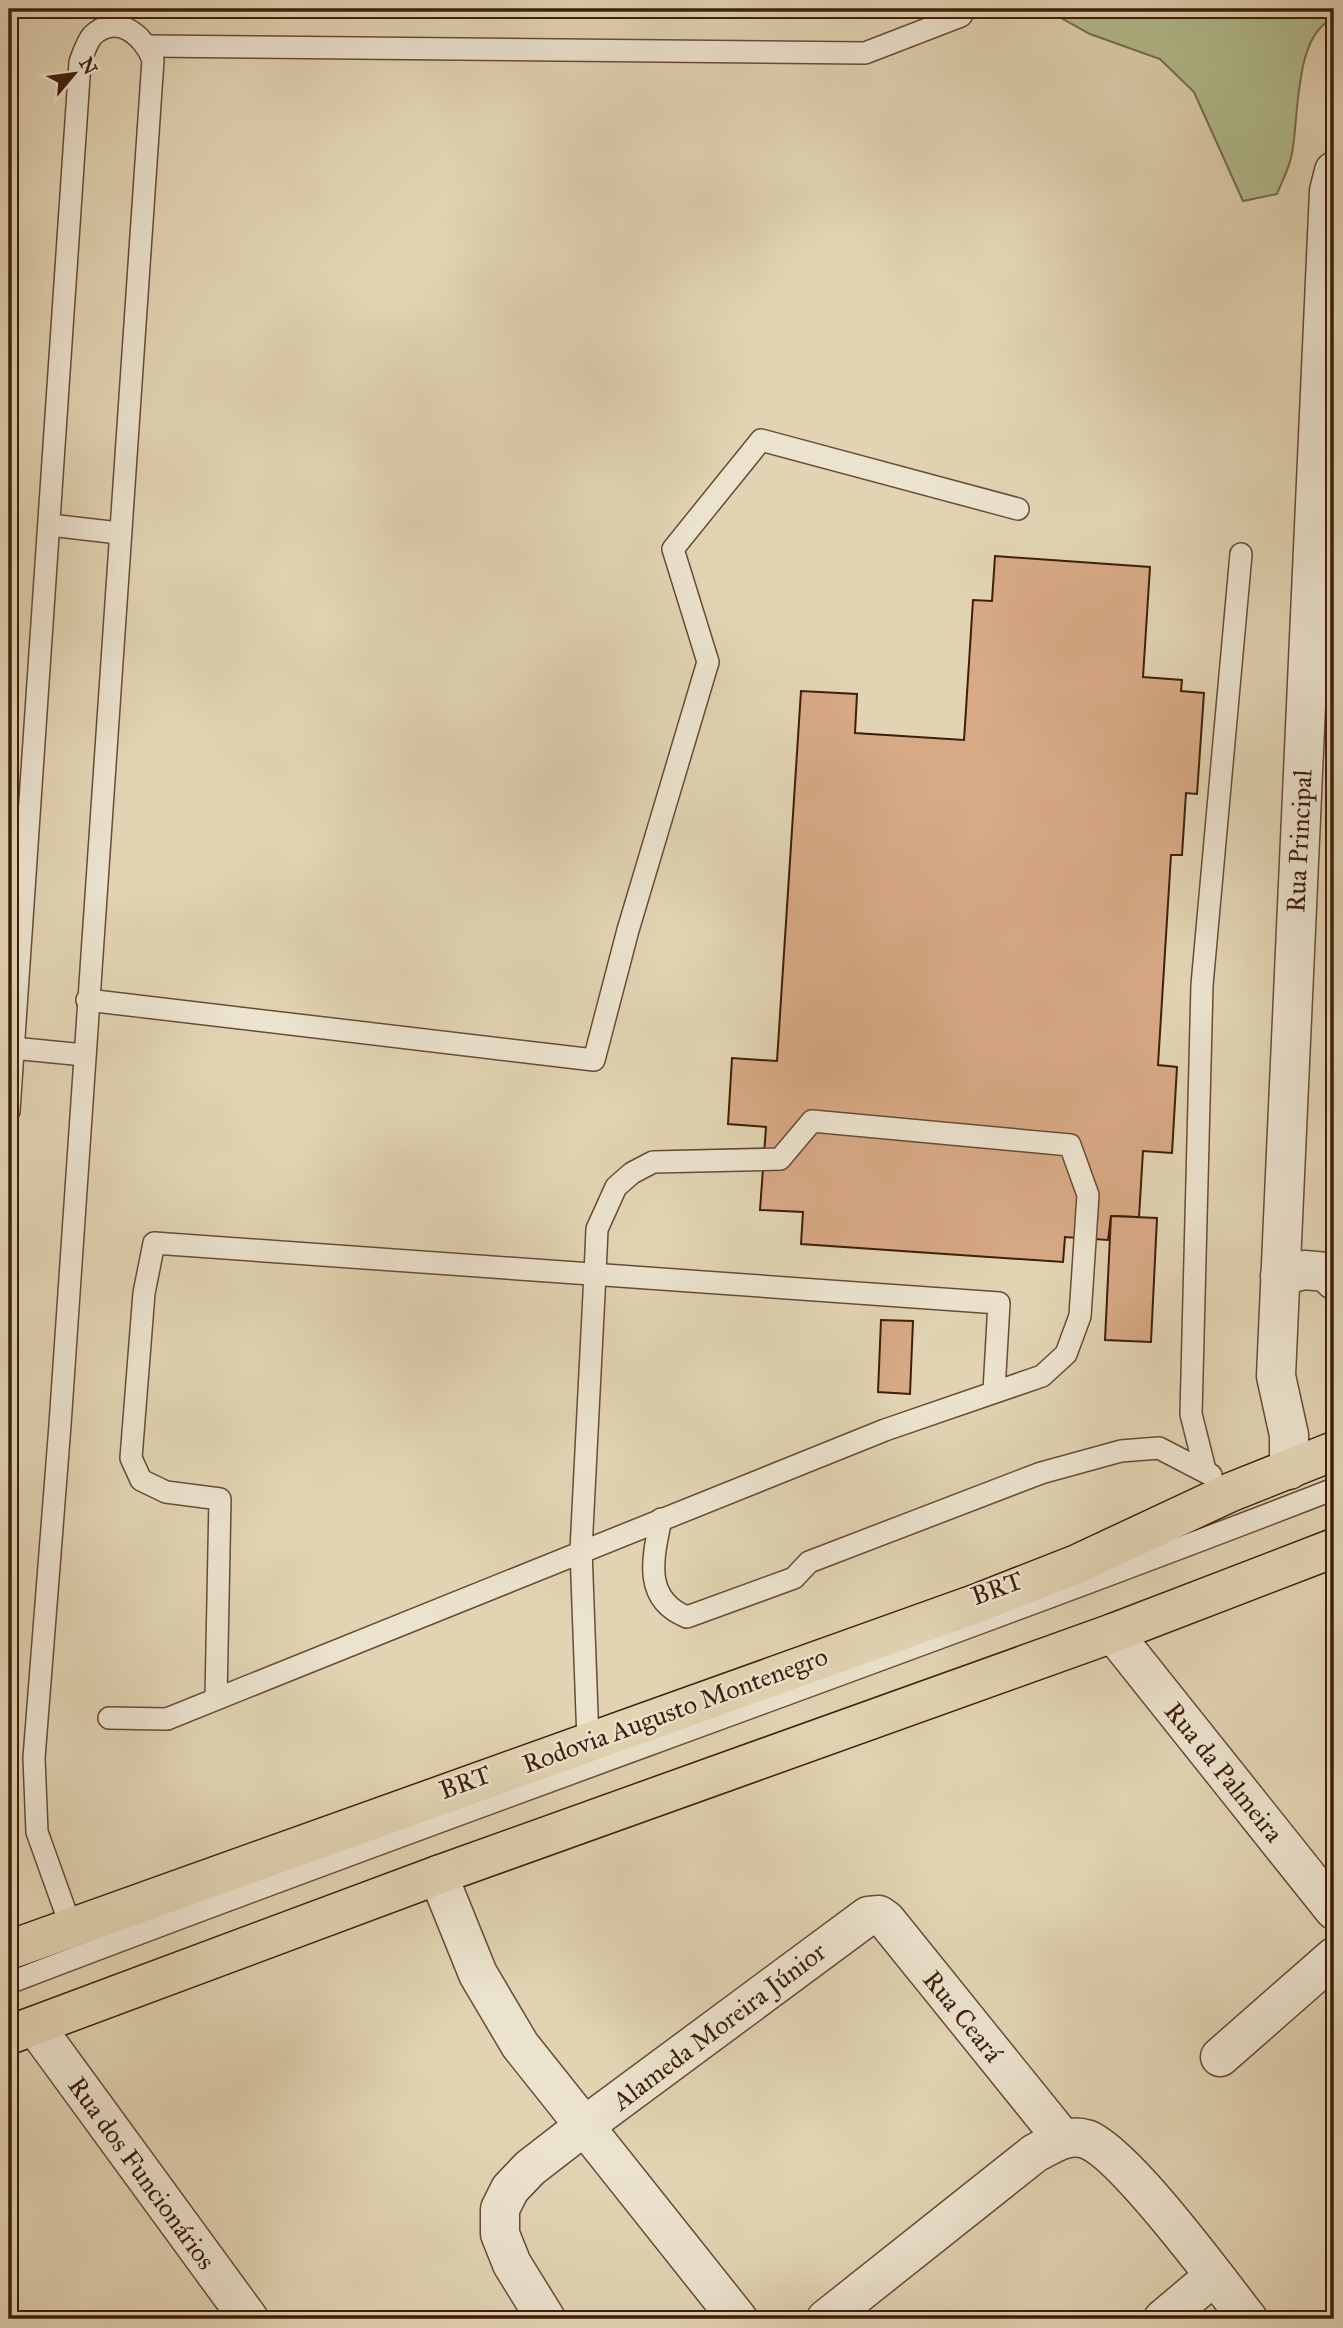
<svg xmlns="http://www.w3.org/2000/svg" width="1343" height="2328" viewBox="0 0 1343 2328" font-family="'IM FELL Great Primer',serif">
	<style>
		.green { fill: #b2bd8e; stroke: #786e4c; stroke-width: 2 }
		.building { fill: #d8a985; stroke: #3e1e0b; stroke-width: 2 }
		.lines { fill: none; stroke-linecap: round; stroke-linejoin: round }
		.service-casing { stroke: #674c35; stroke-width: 24 }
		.minor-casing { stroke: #674c35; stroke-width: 41 }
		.primary-casing { stroke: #3e1e0b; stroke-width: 41 }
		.service { stroke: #ece3ce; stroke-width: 21 }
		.minor { stroke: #ece3ce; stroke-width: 38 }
		.primary { stroke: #e2d4b3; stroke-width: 38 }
		.labels { text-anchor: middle; stroke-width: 5; stroke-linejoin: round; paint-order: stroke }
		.street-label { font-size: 26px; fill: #3e1e0b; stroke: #ece3ce }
	</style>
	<rect width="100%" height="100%" fill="#e2d4b3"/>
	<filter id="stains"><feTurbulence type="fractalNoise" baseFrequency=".00286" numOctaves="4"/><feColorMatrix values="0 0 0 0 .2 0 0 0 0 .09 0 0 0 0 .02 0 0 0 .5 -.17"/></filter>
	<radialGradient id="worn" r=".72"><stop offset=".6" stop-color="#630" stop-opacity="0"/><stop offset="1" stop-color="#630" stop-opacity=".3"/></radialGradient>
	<path class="green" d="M1045 9H1334V19C1294 32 1299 119 1292 153 1290 167 1282 181 1277 194L1243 201 1194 92 1160 59 1090 34Z"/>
	<g class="building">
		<polygon points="995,556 1150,567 1143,677 1182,680 1181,691 1204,693 1197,794 1186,793 1182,855 1171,855 1158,1065 1177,1067 1172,1153 1143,1151 1139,1217 1111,1216 1108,1240 1065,1237 1063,1262 801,1244 803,1212 760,1210 766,1127 728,1124 732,1058 777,1061 801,691 857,694 855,733 964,740 973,600 992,601"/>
		<polygon points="1111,1216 1157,1218 1151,1342 1105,1340"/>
		<polygon points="881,1320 913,1321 910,1394 878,1392"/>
	</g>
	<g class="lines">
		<g class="service-casing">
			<g id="service">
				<polyline points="148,46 865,53 961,16 965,9"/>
				<polyline points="50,525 119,533"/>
				<polyline points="87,1000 594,1060 628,930 708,662 673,549 761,440 1018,509"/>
				<polyline points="13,1048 84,1055"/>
				<path d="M9 1111 80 62C83 54 87 42 92 36 116 12 144 35 153 60L60 1425 34 1758 37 1832 71 1927"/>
				<polyline points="1205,1470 1191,1414 1202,985 1241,554"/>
				<path d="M661 1519C653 1557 642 1599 687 1617L794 1578 809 1562 1041 1473 1121 1451 1159 1448 1211 1475"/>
				<polyline points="216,1698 220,1499 166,1492 141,1480 131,1458 144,1293 154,1243 999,1303 994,1391"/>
				<polyline points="109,1718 167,1719 885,1430 1042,1376 1066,1354 1080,1316 1088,1195 1070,1145 812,1121 780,1159 653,1162 632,1173 616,1187 597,1229 595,1274 581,1550 588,1741"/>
				<path d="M9 1983C449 1814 895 1659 1334 1489"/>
			</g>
		</g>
		<g class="minor-casing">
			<g id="minor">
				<polyline points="1280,1276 1304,1270 1327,1272 1334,1280"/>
				<polyline points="1289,1470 1289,1435 1276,1376 1329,191 1334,171"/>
				<polyline points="1113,1633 1334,1910"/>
				<polyline points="438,1875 478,1974 520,2045 738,2319"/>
				<polyline points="35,2026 249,2319"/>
				<polyline points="1220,2057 1334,1957"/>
				<polyline points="546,2319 512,2264 500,2234 500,2209 510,2189 530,2168 583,2127 868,1916 879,1915 886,1920 1062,2138"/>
				<path d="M826 2319 1035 2153C1051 2145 1067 2133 1086 2139 1124 2152 1219 2282 1248 2319"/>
				<polyline points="1163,2319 1214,2276"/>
			</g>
		</g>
		<g class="primary-casing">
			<g id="primary">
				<polyline points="9,1950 975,1604 1077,1564 1231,1492 1334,1451"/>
				<polyline points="9,2035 438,1875 1113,1633 1334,1548"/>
			</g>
		</g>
		<use href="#service" class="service"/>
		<use href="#minor" class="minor"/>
		<use href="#primary" class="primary"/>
	</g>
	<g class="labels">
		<g class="street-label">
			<text transform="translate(1299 841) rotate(-87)" y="9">Rua Principal</text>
			<text transform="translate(997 1588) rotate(-20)" y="9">BRT</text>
			<text transform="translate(675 1710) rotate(-20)" y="9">Rodovia Augusto Montenegro</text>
			<text transform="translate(1224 1772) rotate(51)" y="9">Rua da Palmeira</text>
			<text transform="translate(465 1782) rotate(-20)" y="9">BRT</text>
			<text transform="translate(963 2016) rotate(51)" y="9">Rua Ceará</text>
			<text transform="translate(719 2026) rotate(-37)" y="9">Alameda Moreira Júnior</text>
			<text transform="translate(142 2173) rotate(54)" y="9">Rua dos Funcionários</text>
		</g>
	</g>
	<rect width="1343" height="2328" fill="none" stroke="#e2d4b3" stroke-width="35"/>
	<rect x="10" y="10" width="1322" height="2307" fill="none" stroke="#3e1e0b" stroke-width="3.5"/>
	<rect x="18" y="18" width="1308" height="2293" fill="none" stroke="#3e1e0b" stroke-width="2"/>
	<g transform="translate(74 74) rotate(61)" stroke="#ece3ce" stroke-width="5" paint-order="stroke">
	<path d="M0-5L12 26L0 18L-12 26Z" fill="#3e1e0b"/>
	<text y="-10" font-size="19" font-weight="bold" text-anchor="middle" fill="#3e1e0b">N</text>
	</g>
	<rect width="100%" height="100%" filter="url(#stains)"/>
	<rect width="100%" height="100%" fill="url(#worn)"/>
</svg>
